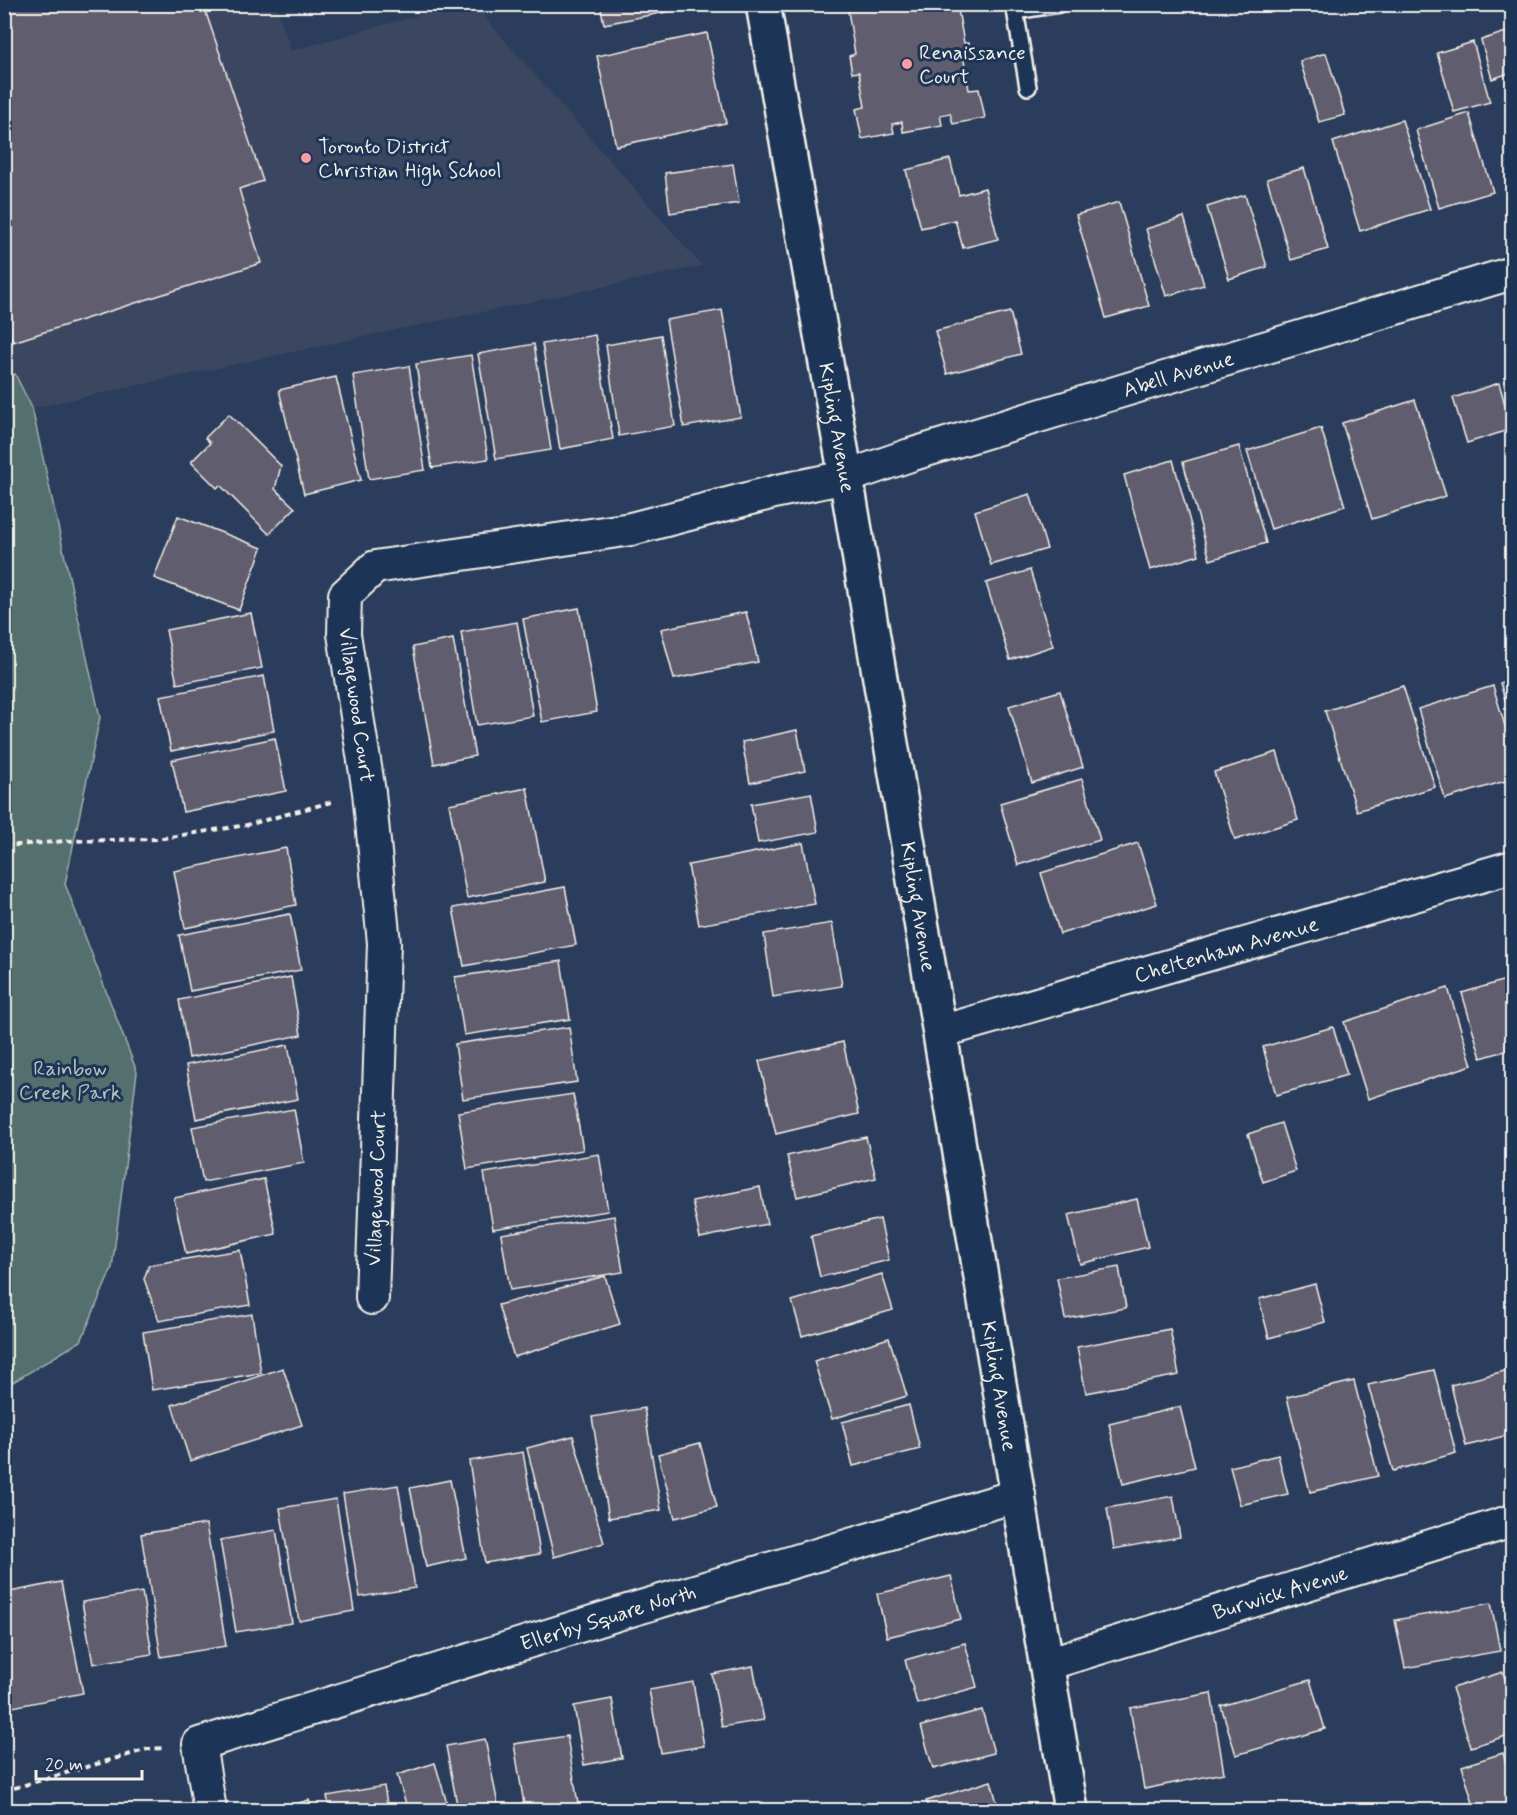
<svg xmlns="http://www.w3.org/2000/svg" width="1517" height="1815" viewBox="0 0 1517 1815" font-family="Mynerve,sans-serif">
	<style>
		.built { fill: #3b4761 }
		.green { fill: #526f6e; stroke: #a3b0ab; stroke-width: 1.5 }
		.building { fill: #615d6e; stroke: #f4f1e8; stroke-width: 1.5 }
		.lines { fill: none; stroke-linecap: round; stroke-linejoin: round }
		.service-casing { stroke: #f4f1e8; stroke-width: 20 }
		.minor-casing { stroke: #f4f1e8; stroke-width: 36 }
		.tertiary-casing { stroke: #f4f1e8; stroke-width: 38 }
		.path { stroke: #f4f1e8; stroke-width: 4; stroke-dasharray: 6 4.5; stroke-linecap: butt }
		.service { stroke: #1d3557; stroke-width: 15 }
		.minor { stroke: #1d3557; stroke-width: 32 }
		.tertiary { stroke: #1d3557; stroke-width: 33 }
		.poi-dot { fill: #ff9aa2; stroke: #1d3557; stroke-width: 2 }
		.labels { text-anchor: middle; stroke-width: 6; stroke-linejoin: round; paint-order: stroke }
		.poi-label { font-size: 21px; fill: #f4f1e8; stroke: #1d3557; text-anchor: start }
		.street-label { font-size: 21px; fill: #f4f1e8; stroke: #1d3557 }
		.park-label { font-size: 21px; fill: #bbc4bd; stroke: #1d3557 }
	</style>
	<rect width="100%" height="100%" fill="#2b3d5c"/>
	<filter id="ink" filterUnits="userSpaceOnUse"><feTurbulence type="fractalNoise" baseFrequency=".0167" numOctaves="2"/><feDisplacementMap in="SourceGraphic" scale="12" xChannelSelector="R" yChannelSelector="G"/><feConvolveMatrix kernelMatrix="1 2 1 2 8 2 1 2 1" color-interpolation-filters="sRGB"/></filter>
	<g filter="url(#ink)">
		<polygon class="built" points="5,5 276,5 291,51 454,5 482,5 487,20 702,266 343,341 32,408 5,416"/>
		<polygon class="green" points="15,374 32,408 100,717 65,884 137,1072 112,1268 81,1341 5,1387 4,377"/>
		<g class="building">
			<polygon points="4,4 203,4 263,181 239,189 261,263 13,342 4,311"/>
			<polygon points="600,4 692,4 692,7 604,24"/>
			<polygon points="847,4 957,4 964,43 969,43 971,53 963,54 969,90 979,89 985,118 953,124 950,113 940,115 942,125 903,132 902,122 892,124 894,133 862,139 856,109 865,107 859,72 852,73 849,56 855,54"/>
			<polygon points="1512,30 1512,72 1492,79 1481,40"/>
			<polygon points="707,33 726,123 616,146 597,56"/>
			<polygon points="1473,42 1490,102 1454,112 1437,53"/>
			<polygon points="1326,53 1345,115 1319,122 1300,61"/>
			<polygon points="1469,113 1493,192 1439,208 1416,130"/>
			<polygon points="1402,120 1430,209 1360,231 1333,142"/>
			<polygon points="950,159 959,195 985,188 998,239 963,248 955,220 921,228 906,170"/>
			<polygon points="733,164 739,203 670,213 665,173"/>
			<polygon points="1304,168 1328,249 1291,260 1267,179"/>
			<polygon points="1245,195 1267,267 1229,279 1207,207"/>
			<polygon points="1119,202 1149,306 1106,318 1076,215"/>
			<polygon points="1184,217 1204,285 1166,296 1146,229"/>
			<polygon points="722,310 741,417 684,427 666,320"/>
			<polygon points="1010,312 1021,354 947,374 935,331"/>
			<polygon points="595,335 613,439 560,449 542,344"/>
			<polygon points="661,335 675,426 619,436 606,345"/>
			<polygon points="534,344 551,450 496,459 478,354"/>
			<polygon points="471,355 488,459 432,468 416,364"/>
			<polygon points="409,366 425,470 369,479 353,375"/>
			<polygon points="336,377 361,480 304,494 279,390"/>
			<polygon points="1499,383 1512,429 1467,443 1453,398"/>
			<polygon points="1415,400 1446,496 1372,519 1342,423"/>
			<polygon points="229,414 281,466 275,489 295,508 269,534 220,485 217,488 191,462 210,443 205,438"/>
			<polygon points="1321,428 1345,506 1271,529 1247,451"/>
			<polygon points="1239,446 1266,543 1210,560 1183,462"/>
			<polygon points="1173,460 1199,555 1150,570 1124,475"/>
			<polygon points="1030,494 1047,549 991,565 975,511"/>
			<polygon points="178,516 262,548 239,610 154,578"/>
			<polygon points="1030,570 1053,646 1010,660 986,583"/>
			<polygon points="579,608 597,712 542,722 523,619"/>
			<polygon points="746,612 758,662 674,679 661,629"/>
			<polygon points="251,613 262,668 177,684 166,630"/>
			<polygon points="517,622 533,716 477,725 461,632"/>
			<polygon points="453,639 475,756 434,764 413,647"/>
			<polygon points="264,676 274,731 171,751 160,696"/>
			<polygon points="1512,679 1512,722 1500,683"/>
			<polygon points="1403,686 1435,787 1357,811 1325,711"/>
			<polygon points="1493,686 1512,749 1512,779 1445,799 1418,709"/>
			<polygon points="1060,691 1083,767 1032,783 1009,706"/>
			<polygon points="797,730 805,771 750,783 742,742"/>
			<polygon points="275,738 286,791 183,812 172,760"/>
			<polygon points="1277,752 1298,820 1235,840 1214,772"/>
			<polygon points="1082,779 1100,840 1018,865 1000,803"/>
			<polygon points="527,788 545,882 467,898 449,804"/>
			<polygon points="811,793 818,832 758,843 751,804"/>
			<polygon points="803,843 815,904 699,925 688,865"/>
			<polygon points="1138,843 1157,904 1060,934 1041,873"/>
			<polygon points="286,848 296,905 185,928 174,871"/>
			<polygon points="565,887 576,945 464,966 453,908"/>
			<polygon points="290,914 301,970 190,991 179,935"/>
			<polygon points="832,923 842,986 773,997 764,934"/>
			<polygon points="561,961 570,1019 464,1035 455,977"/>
			<polygon points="291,977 301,1035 189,1058 179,1000"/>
			<polygon points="1512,978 1512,1049 1481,1058 1462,993"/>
			<polygon points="1448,988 1472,1065 1368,1099 1344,1022"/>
			<polygon points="569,1027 577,1082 463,1099 455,1044"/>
			<polygon points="1333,1027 1347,1075 1276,1095 1263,1047"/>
			<polygon points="843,1042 859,1114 776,1134 759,1061"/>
			<polygon points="288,1045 298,1099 196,1119 186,1065"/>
			<polygon points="573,1094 583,1150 467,1169 458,1112"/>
			<polygon points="294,1109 304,1163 203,1182 192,1127"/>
			<polygon points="1281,1123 1296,1171 1263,1182 1248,1134"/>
			<polygon points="866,1137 876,1178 797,1197 787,1156"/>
			<polygon points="599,1154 608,1211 493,1229 484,1173"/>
			<polygon points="264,1179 276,1234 186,1254 174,1198"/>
			<polygon points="760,1187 767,1224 700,1238 692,1201"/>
			<polygon points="1137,1199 1148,1247 1080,1264 1068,1215"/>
			<polygon points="614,1216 623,1272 510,1290 501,1234"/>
			<polygon points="880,1219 889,1260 820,1277 811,1236"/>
			<polygon points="240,1250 250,1305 159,1321 144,1279 149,1265"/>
			<polygon points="1119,1267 1126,1308 1065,1319 1057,1278"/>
			<polygon points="882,1274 893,1310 802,1336 792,1301"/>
			<polygon points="605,1276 620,1324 514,1357 498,1305"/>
			<polygon points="1315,1284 1325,1322 1269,1338 1259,1299"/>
			<polygon points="252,1314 261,1373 152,1390 143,1332"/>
			<polygon points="1170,1329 1179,1375 1086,1393 1077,1347"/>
			<polygon points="889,1338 907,1396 832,1419 814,1361"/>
			<polygon points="283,1368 302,1425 190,1461 172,1405"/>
			<polygon points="1512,1369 1512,1434 1466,1446 1451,1385"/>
			<polygon points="1434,1370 1456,1453 1393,1471 1368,1385"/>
			<polygon points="1354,1381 1378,1476 1310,1492 1287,1397"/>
			<polygon points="909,1405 920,1449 853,1466 842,1422"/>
			<polygon points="1180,1407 1195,1467 1123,1484 1109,1424"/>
			<polygon points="644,1408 661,1510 609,1518 592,1417"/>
			<polygon points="573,1436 604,1543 554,1557 527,1448"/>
			<polygon points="700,1443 717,1507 675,1518 658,1454"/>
			<polygon points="523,1452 540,1554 485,1563 469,1461"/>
			<polygon points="1278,1455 1288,1494 1240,1505 1230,1467"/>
			<polygon points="450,1480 466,1558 426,1567 410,1488"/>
			<polygon points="398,1485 415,1588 360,1597 343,1494"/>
			<polygon points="1173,1496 1180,1537 1114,1549 1107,1508"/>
			<polygon points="336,1499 354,1611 299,1621 280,1508"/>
			<polygon points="206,1524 226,1646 161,1657 141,1534"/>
			<polygon points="276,1530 292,1623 236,1632 220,1540"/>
			<polygon points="951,1576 961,1619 887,1637 877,1594"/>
			<polygon points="61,1582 83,1693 8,1708 4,1693 4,1593"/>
			<polygon points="142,1592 152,1654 93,1664 82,1602"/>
			<polygon points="1491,1603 1500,1651 1405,1668 1395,1620"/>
			<polygon points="965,1643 977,1687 917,1704 905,1660"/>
			<polygon points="753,1666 764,1720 722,1727 712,1674"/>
			<polygon points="1503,1672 1512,1703 1512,1734 1471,1747 1452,1688"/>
			<polygon points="1310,1680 1325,1729 1236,1755 1221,1706"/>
			<polygon points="693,1682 704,1746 661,1753 649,1690"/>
			<polygon points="1211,1693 1224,1773 1144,1789 1130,1708"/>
			<polygon points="612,1699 622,1758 584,1765 574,1706"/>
			<polygon points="982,1710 994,1753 933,1769 921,1726"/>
			<polygon points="567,1736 579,1810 525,1810 514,1744"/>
			<polygon points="485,1739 499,1810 458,1810 446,1746"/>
			<polygon points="1503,1753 1512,1785 1512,1810 1475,1810 1462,1766"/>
			<polygon points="435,1763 449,1810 408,1810 397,1775"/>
			<polygon points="991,1781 999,1810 929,1810 926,1801"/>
			<polygon points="384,1786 388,1810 330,1810 327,1796"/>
			<polygon points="309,1800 312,1810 275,1810"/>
		</g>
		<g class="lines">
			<g class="service-casing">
				<g id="service">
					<polyline points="1014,4 1028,87"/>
					<polyline points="1015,11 1059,4"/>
				</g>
			</g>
			<g class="minor-casing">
				<g id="minor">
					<path id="s1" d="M940 1032 1512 867"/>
					<path id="s2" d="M372 1298 384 943 369 792 344 634 345 595 375 567 631 529 778 491 846 477 910 455 1512 273"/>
					<path id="s3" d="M1047 1664 1512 1521"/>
					<path id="s4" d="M210 1810 199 1744 634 1609 1019 1495"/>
				</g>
			</g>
			<g class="tertiary-casing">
				<g id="tertiary">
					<path id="s5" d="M763 4 846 477 1071 1810"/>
				</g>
			</g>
			<g class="path">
				<polyline points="4,846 66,841 157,839 247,825 335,801"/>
				<polyline points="4,1791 148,1749 166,1748"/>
			</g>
			<use href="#service" class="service"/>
			<use href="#minor" class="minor"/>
			<use href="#tertiary" class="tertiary"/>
		</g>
	</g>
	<g class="poi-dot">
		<circle cx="907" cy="64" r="6"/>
		<circle cx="306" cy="158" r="6"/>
	</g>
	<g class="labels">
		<g class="poi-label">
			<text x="919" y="59">Renaissance<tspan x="919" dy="24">Court</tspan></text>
			<text x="318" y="153">Toronto District<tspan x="318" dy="24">Christian High School</tspan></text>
		</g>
		<g class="street-label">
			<text dy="7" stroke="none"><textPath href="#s2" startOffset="1575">Abell Avenue</textPath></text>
			<text dy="7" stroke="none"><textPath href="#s5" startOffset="430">Kipling Avenue</textPath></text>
			<text transform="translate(357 705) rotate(82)" y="7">Villagewood Court</text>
			<text dy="7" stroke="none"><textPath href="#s5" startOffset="916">Kipling Avenue</textPath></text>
			<text dy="7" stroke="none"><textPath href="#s1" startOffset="298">Cheltenham Avenue</textPath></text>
			<text dy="7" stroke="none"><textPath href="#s2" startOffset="110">Villagewood Court</textPath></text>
			<text dy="7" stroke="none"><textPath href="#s5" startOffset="1402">Kipling Avenue</textPath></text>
			<text dy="7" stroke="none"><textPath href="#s3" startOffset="244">Burwick Avenue</textPath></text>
			<text dy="7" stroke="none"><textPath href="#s4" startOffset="495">Ellerby Square North</textPath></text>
		</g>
		<g class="park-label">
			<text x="70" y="1075">Rainbow<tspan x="70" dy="24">Creek Park</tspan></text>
		</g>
	</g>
	<rect width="1517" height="1815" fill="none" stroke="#1d3557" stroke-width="24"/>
	<rect x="12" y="12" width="1493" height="1791" fill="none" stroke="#f4f1e8" stroke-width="2" filter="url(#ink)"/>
	<path d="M36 1770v9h106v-9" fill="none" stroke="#f4f1e8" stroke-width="3"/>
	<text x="45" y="1770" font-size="18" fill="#f4f1e8" stroke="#1d3557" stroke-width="4.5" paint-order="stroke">20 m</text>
</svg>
